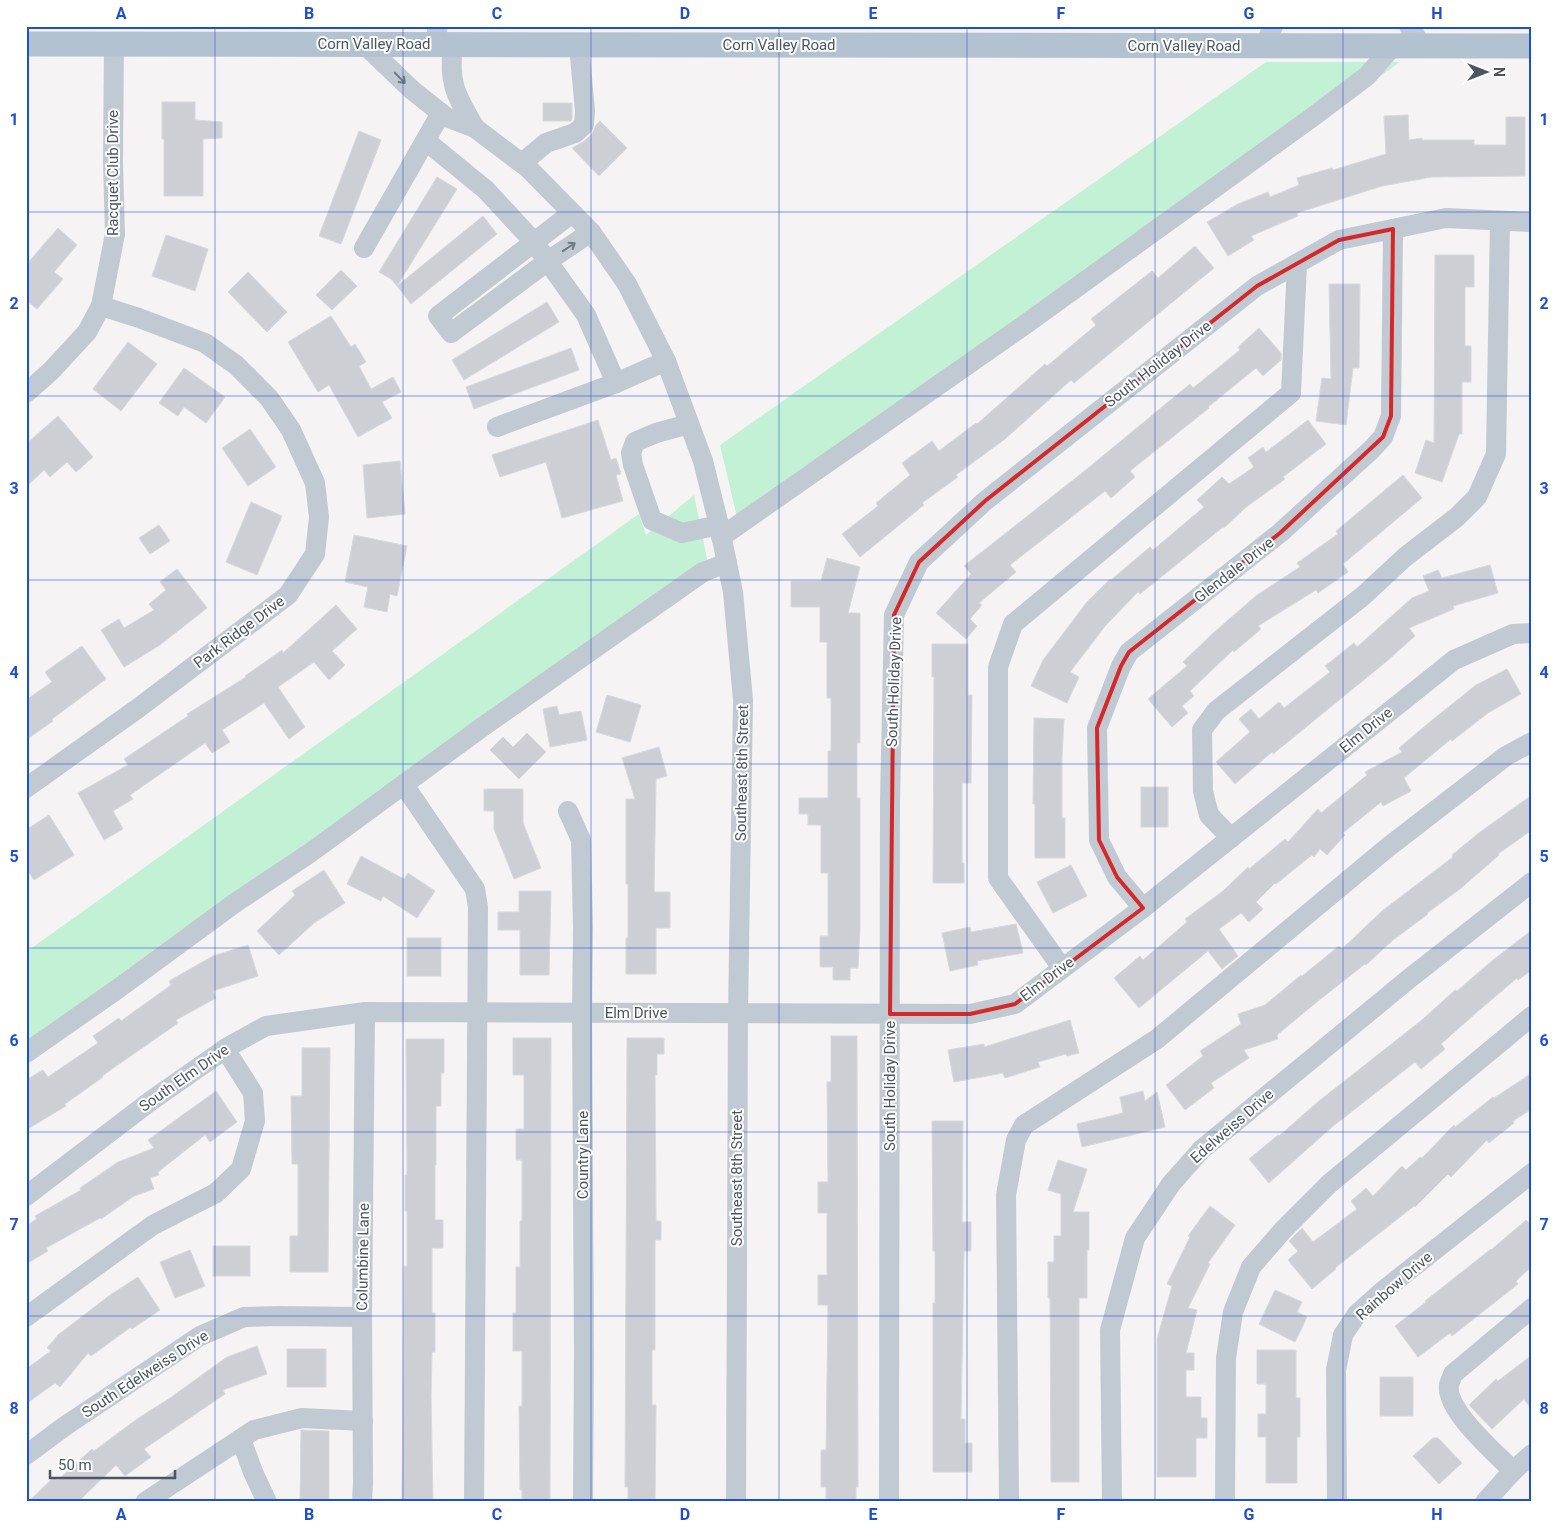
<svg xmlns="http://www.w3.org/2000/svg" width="1558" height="1528" viewBox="0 0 1558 1528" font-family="Roboto,sans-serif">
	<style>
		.green { fill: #c3f1d5 }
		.building { fill: #cdcfd5; stroke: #d7d9de }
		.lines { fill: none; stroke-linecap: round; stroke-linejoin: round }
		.minor { stroke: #c1cad2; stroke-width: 20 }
		.major { stroke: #b3c2d1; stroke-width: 25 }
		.oneway { stroke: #6e7983 }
		.marked { fill: none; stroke: #d62828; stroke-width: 4; stroke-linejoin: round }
		.grid { fill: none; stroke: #1d4ed8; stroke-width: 1; stroke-opacity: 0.55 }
		.labels { text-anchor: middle; stroke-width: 4; stroke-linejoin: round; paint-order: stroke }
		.street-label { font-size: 15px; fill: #4a5661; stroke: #fff }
		.neatline { fill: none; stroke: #1d4ed8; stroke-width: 2 }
		.grid-label { font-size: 16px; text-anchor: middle; font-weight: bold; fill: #1d4ed8 }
	</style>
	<rect width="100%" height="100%" fill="#f5f3f3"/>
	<g class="green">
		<polygon points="1266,62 1400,62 741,534 720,445"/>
		<polygon points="694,495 709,569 26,1049 26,952 639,514 646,535"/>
	</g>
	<g class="building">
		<polygon points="162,102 195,102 195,120 222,122 222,138 203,139 203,196 164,196 164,139 162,139"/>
		<polygon points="543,103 572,103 572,119 571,121 543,121"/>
		<polygon points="1408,115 1409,140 1422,138 1422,140 1474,140 1474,145 1506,145 1506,117 1525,117 1525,176 1432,177 1382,186 1297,213 1298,216 1251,236 1254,240 1228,256 1207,222 1238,204 1268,192 1270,197 1299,185 1297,178 1332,168 1333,170 1386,154 1384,116"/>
		<polygon points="600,121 627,148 599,176 572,148 583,142 592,134 596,125"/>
		<polygon points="359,131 381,140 341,244 319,236"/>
		<polygon points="437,177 457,189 397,286 391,279 379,272"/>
		<polygon points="483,216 497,234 411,304 397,286"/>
		<polygon points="58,228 77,245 54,272 63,279 37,309 26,300 26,265"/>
		<polygon points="166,235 208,249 195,291 152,276"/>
		<polygon points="1195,246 1214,268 1074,383 1071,380 1005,439 956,475 958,477 922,503 924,505 860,557 842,534 878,506 876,503 910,475 902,463 932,441 939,451 976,423 977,424 1045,364 1047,366 1096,325 1091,319 1152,271 1158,278"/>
		<polygon points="1435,255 1474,255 1474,287 1465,287 1465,346 1471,346 1471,382 1462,382 1462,434 1459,434 1442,482 1415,473 1426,440 1434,443"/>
		<polygon points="341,270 357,286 332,310 316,295"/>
		<polygon points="248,272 287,312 267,332 228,292"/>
		<polygon points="1329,284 1360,284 1359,368 1353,368 1346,425 1316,421 1322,378 1331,379"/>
		<polygon points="547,302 559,322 464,380 452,360"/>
		<polygon points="331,316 351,347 355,344 366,362 359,366 371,389 393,377 401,392 382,402 392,418 358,437 329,385 318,392 288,342"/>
		<polygon points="1259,328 1281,353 1281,360 1263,376 1256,368 1208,407 1209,408 1130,471 1135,477 1111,498 1105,491 1010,565 1016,572 979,603 982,605 970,619 977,626 966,639 936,613 971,574 964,566 1087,469 1190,384 1193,388 1240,350 1238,347"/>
		<polygon points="128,342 157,364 121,411 93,389"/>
		<polygon points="571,348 579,370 474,409 466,387"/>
		<polygon points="184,368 225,397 206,423 184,407 178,416 159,403"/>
		<polygon points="58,416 93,457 76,472 67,462 50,477 44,470 26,487 26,444"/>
		<polygon points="598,420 611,460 616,458 621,474 616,475 623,501 562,518 546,462 500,477 492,455"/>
		<polygon points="1308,420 1326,444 1283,477 1285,479 1245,508 1224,528 1223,527 1140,594 1138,592 1106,625 1070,672 1079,677 1067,703 1031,686 1043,660 1087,602 1110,579 1111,580 1150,547 1153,550 1204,507 1197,500 1222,477 1229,484 1254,467 1248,458 1263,447 1266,452"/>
		<polygon points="250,429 276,467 248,486 222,448"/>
		<polygon points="400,461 405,514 367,518 363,465"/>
		<polygon points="1403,475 1422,498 1343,564 1348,572 1318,593 1316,590 1258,626 1261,629 1234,652 1233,650 1190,691 1194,696 1182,706 1188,713 1172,727 1148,699 1187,666 1183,662 1212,634 1257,595 1300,567 1297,563 1338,534 1336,531"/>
		<polygon points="251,502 282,516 257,575 226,562"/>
		<polygon points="159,525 170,541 150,554 139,538"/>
		<polygon points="354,535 407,546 397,596 390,594 387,612 364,607 368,587 345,582"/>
		<polygon points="827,558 860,567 848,613 860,613 860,743 857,743 857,798 860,798 860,928 858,968 850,968 850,980 833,980 833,967 820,967 820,936 828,936 828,873 821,873 821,825 808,825 808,814 799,814 799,798 828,798 828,751 831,751 831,698 827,698 827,642 820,642 820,607 791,607 791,581 821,581"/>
		<polygon points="1490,565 1498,593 1453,606 1454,609 1409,628 1415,636 1387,661 1273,754 1272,752 1235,784 1216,762 1250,732 1239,719 1251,709 1259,719 1279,702 1284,708 1330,672 1325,666 1354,643 1357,647 1412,598 1429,591 1423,576 1438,570 1442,578"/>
		<polygon points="177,569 207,608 160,645 124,667 101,630 119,619 124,628 154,610 149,604 166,590 160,582"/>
		<polygon points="336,605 357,629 332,651 345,665 329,680 314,662 278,687 305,727 289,739 264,703 222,730 230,742 212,753 205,743 130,795 133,799 113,811 123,829 104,840 78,793 128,765 124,759 188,716 187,714 246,677 245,676 282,650 283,653"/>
		<polygon points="932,644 968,644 968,695 972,695 971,783 962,783 962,863 964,863 964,883 933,883 934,677 932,677"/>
		<polygon points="82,646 106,679 52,719 53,721 26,740 26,700 52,682 45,672"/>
		<polygon points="1507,669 1521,694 1488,713 1452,741 1451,739 1404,778 1411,791 1383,806 1381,802 1343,833 1345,835 1327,855 1320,849 1314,857 1312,855 1276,884 1275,883 1256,902 1263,909 1249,922 1241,913 1219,929 1238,956 1222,969 1208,951 1139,1008 1114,978 1140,956 1143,960 1187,922 1185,919 1223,891 1248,867 1249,869 1285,839 1288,842 1318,809 1321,813 1367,775 1365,772 1402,752 1399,748 1431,721 1476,685"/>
		<polygon points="607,695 641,705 630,742 596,732"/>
		<polygon points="557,706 559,715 581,711 587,740 550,747 543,709"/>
		<polygon points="1034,718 1064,719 1062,757 1062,818 1065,818 1065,858 1035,858 1035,804 1033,804"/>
		<polygon points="527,733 546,752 519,779 490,750 503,737 513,747"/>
		<polygon points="659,747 667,776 656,779 654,892 670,892 670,928 656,928 656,974 626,974 626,938 628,938 628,884 626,884 626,799 635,799 622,758"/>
		<rect x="1141" y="787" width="27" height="40"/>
		<polygon points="484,789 523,789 523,823 541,868 514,879 494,829 494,811 484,811"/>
		<polygon points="1532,795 1532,830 1498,854 1499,855 1460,889 1427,913 1428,914 1393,940 1366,965 1365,964 1318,1001 1277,1035 1278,1039 1244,1050 1249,1058 1211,1083 1214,1088 1185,1110 1166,1085 1203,1056 1200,1051 1241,1024 1238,1014 1265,1005 1301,975 1302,976 1339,946 1342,949 1382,911 1453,857 1452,855 1480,832"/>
		<polygon points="49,815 74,855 34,880 26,868 26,830"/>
		<polygon points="361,856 404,879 408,873 435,891 417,918 383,896 381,901 347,884"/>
		<polygon points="1071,865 1087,896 1053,913 1037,882"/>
		<polygon points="324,870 345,903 314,923 279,955 257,931 295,895 292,891"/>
		<polygon points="519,891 551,891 549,975 520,975 520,930 498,930 498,912 519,912"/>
		<polygon points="1016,924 1023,953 977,961 978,965 950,971 942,933 970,927 971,932"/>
		<polygon points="1532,930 1532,970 1518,980 1517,978 1476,1013 1441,1044 1445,1049 1421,1069 1415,1062 1332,1127 1269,1183 1249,1159 1278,1135 1279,1136 1319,1101 1422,1020 1455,990 1457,991 1493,960"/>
		<rect x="407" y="938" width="34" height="38"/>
		<polygon points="248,945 258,976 213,991 216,998 176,1020 178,1023 102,1076 103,1077 65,1104 66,1106 26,1130 26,1080 43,1070 48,1077 98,1043 93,1036 119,1018 121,1021 171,985 169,981 213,956"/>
		<polygon points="1070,1020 1079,1053 1067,1056 1066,1054 1038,1062 1040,1067 1005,1078 1003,1073 954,1082 948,1050 984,1044 984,1047"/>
		<polygon points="831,1036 857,1036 858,1487 856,1487 856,1502 826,1502 826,1487 821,1487 821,1450 826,1450 828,1305 818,1305 818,1275 827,1275 827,1213 818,1213 818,1182 828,1182 827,1082 831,1082"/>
		<polygon points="513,1038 551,1038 550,1502 522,1502 522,1490 520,1490 519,1406 522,1406 522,1351 513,1351 513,1313 516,1313 516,1267 520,1267 520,1221 522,1221 522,1160 516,1160 516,1129 524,1129 524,1075 513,1075"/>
		<polygon points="627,1038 664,1038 664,1054 657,1054 657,1075 655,1075 656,1221 661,1221 661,1240 655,1240 655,1350 652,1350 652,1405 656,1405 655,1502 628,1502 628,1487 625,1487"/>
		<polygon points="406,1039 444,1039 444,1073 441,1073 441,1106 436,1106 436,1165 435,1165 435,1220 443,1220 443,1248 432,1248 432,1313 435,1313 435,1352 432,1352 431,1396 433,1502 402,1502 404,1266 407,1266 407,1211 405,1211 405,1175 407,1175"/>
		<polygon points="302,1048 330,1048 328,1272 290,1272 290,1236 298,1236 298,1164 292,1164 291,1096 302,1096"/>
		<polygon points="1532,1073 1532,1109 1513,1121 1514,1123 1489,1143 1487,1140 1451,1177 1448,1174 1415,1207 1414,1206 1335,1268 1336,1269 1312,1289 1288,1260 1298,1251 1289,1241 1302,1228 1313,1242 1357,1209 1351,1201 1366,1188 1373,1196 1402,1166 1406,1170 1420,1157 1422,1158 1454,1125 1455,1127 1493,1097 1494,1098"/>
		<polygon points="216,1091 237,1122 210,1142 205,1135 158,1172 159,1175 150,1178 154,1189 134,1196 101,1219 100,1218 46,1248 48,1251 26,1264 26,1226 37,1219 35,1216 81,1190 80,1188 118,1162 154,1148 148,1140"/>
		<polygon points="1143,1091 1145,1101 1157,1092 1165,1127 1082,1147 1077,1124 1123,1113 1120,1097"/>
		<polygon points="932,1121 963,1121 962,1222 971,1222 971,1251 964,1251 961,1419 965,1419 965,1443 972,1443 972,1472 933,1472 933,1303 935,1303 935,1251 933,1251"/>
		<polygon points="1058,1160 1087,1169 1073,1212 1089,1212 1089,1250 1087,1250 1087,1298 1079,1298 1079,1482 1051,1482 1050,1298 1048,1298 1048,1262 1054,1262 1054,1236 1061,1236 1061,1194 1048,1190"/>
		<polygon points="1210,1206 1235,1225 1208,1263 1210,1264 1188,1308 1197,1310 1186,1353 1194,1353 1194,1370 1186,1370 1186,1397 1201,1397 1201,1418 1207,1418 1207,1438 1196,1438 1196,1477 1157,1477 1157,1339 1172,1286 1167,1284 1190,1237 1188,1236"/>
		<polygon points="1526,1220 1532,1226 1532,1266 1516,1281 1518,1284 1452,1336 1450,1333 1418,1357 1395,1326 1426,1302 1425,1301 1491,1249 1491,1250"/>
		<rect x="213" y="1246" width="37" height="30"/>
		<polygon points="190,1250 205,1286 175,1298 160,1262"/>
		<polygon points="138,1277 160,1310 132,1329 131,1327 91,1356 88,1353 60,1387 55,1383 26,1404 26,1369 51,1351 47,1348 58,1335 110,1295"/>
		<polygon points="1275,1290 1302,1302 1297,1312 1307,1317 1295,1342 1259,1324"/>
		<polygon points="257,1346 267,1374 223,1390 225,1394 144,1449 151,1457 125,1476 116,1465 78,1502 28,1502 54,1477 58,1480 92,1449 94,1451 137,1419 170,1398 227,1357"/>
		<rect x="287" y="1349" width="39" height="38"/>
		<polygon points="1257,1350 1296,1350 1296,1398 1300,1398 1300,1437 1297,1437 1297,1483 1266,1483 1266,1437 1258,1437 1258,1414 1266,1414 1266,1384 1257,1384"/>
		<polygon points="1532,1355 1532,1410 1524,1399 1492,1429 1469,1405 1496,1379 1498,1381"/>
		<rect x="1380" y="1377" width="33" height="39"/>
		<polygon points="301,1430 329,1431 329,1502 300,1502"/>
		<polygon points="1433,1438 1438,1438 1462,1463 1439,1484 1413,1456"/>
	</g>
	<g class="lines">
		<g class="minor">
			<polyline points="1409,26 1422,46"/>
			<polyline points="364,44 412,90 446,117 475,128 528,168 591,232 627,284 666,361 703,461 719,525 733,592 743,700 738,1013 736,1502"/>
			<polyline points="437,44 437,26"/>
			<path d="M453 44C448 84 456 95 475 128"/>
			<polyline points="1265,46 1273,26"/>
			<polyline points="426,141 486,190 534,242 586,315 616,383 666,361"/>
			<polyline points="522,163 546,143 575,133 584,125 585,111 579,45"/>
			<polyline points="572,213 438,316 451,333 548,261 591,232"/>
			<polyline points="364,248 441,113"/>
			<polyline points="26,393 51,371 87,332 101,306 115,234 113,162 114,44"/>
			<polyline points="689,424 656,433 635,442 631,453 633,465 652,520 682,533 719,525"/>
			<polyline points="497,427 616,383"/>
			<polyline points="721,537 1023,326 1314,116 1367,76 1393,46"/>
			<polyline points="404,785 475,889 478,907 474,1502"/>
			<polyline points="26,788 137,709 288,595 315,554 319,517 315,483 291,430 269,398 236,365 205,343 139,318 101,306"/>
			<polyline points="568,811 581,840 583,927 582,1013 584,1352 583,1502"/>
			<polyline points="1231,838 1209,815 1203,791 1202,730 1216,711 1363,596 1405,557 1457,517 1477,497 1496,454 1500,221"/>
			<polyline points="1143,908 1117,877 1099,840 1097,728 1121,666 1129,652 1280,533 1371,450 1383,437 1391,416 1393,229"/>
			<polyline points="1062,968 998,878 998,667 1013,624 1291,393 1297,264"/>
			<polyline points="26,1053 119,988 235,903 310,853 481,728 703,572 727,563"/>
			<polyline points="26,1196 152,1100 228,1047 266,1026 365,1012 970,1014 1015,1004 1143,908 1454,660 1513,634 1532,633"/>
			<polyline points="26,1317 153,1225 216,1193 241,1169 255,1121 253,1093 225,1049"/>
			<polyline points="241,1439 253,1472 267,1502"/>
			<polyline points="26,1455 65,1426 200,1336 244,1317 278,1316 362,1317"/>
			<path d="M1513 1471C1496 1453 1445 1410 1449 1385 1450 1381 1452 1377 1453 1374L1532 1308"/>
			<polyline points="145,1502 254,1430 302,1418 363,1421"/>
			<polyline points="362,1502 363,1483 362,1317 365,1012"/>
			<polyline points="889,1502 890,800 894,615 919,562 985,501 1257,286 1339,240 1446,218 1532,222"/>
			<polyline points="1009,1502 1006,1195 1016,1140 1024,1125 1157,1039 1387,848 1506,756 1532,742"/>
			<polyline points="1112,1502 1110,1330 1135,1238 1171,1184 1201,1150 1410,978 1532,882"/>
			<polyline points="1225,1502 1226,1358 1233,1312 1251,1267 1283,1230 1329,1184 1532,1016"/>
			<polyline points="1337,1502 1336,1370 1343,1335 1357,1314 1384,1290 1532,1173"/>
			<polyline points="1485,1502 1513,1471 1532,1454"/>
		</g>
		<polyline class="major" points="26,44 1532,46"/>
	</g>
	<defs><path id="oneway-shaft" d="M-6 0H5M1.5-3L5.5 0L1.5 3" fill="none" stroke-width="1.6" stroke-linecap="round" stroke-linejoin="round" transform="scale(1.25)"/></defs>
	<g class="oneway">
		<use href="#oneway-shaft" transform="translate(400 78) rotate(46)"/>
		<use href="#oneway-shaft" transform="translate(569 247) rotate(-34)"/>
	</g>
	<path class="marked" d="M1393 229 1391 416 1383 437 1280 533 1129 652 1121 666 1097 728 1099 840 1117 877 1143 908 1015 1004 970 1014H890L894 615 919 562 985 501 1257 286 1339 240Z"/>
	<path class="grid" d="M215 26V1502M403 26V1502M591 26V1502M779 26V1502M967 26V1502M1155 26V1502M1343 26V1502M26 212H1532M26 396H1532M26 580H1532M26 764H1532M26 948H1532M26 1132H1532M26 1316H1532"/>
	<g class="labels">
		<g class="street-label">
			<text x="374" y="49">Corn Valley Road</text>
			<text x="779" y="50">Corn Valley Road</text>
			<text x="1184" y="51">Corn Valley Road</text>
			<text transform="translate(113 173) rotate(-90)" y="5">Racquet Club Drive</text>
			<text transform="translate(1158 364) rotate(-38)" y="5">South Holiday Drive</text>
			<text transform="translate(1234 570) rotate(-38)" y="5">Glendale Drive</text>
			<text transform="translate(239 632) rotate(-37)" y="5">Park Ridge Drive</text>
			<text transform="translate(894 682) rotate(-88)" y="5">South Holiday Drive</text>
			<text transform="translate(1366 730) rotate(-39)" y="5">Elm Drive</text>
			<text transform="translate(742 773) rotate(-89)" y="5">Southeast 8th Street</text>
			<text transform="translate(1047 979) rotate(-37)" y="5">Elm Drive</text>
			<text x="636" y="1018">Elm Drive</text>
			<text transform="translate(184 1078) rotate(-35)" y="5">South Elm Drive</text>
			<text transform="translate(890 1086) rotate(-90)" y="5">South Holiday Drive</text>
			<text transform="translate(1232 1126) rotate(-41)" y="5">Edelweiss Drive</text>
			<text transform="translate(583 1155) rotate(-90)" y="5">Country Lane</text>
			<text transform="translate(737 1178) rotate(-90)" y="5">Southeast 8th Street</text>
			<text transform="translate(363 1257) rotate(-89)" y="5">Columbine Lane</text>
			<text transform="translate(1394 1286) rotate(-41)" y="5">Rainbow Drive</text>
			<text transform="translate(145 1374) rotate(-33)" y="5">South Edelweiss Drive</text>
		</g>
	</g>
	<rect width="1558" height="1528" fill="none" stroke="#ffffff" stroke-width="55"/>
	<g transform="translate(1486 72) rotate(90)" stroke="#ffffff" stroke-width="4" paint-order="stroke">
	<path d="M0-4L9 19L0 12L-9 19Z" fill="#4a5661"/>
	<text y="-8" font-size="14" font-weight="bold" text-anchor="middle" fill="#4a5661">N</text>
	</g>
	<path d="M50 1470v8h125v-8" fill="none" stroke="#4a5661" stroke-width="2.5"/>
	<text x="58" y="1470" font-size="15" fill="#4a5661" stroke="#ffffff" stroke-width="4" paint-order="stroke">50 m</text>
	<rect x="28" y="28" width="1502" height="1472" class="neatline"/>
	<g class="grid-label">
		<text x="121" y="19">A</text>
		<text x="309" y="19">B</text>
		<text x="497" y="19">C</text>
		<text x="685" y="19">D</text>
		<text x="873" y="19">E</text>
		<text x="1061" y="19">F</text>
		<text x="1249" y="19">G</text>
		<text x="1437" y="19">H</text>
		<text x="14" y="125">1</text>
		<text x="1544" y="125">1</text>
		<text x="14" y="309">2</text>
		<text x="1544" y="309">2</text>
		<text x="14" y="494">3</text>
		<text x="1544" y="494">3</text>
		<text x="14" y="678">4</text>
		<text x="1544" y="678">4</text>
		<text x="14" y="862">5</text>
		<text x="1544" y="862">5</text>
		<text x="14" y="1046">6</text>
		<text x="1544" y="1046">6</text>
		<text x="14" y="1230">7</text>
		<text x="1544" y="1230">7</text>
		<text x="14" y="1414">8</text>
		<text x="1544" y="1414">8</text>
		<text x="121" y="1520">A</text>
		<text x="309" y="1520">B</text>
		<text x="497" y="1520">C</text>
		<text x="685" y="1520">D</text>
		<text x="873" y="1520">E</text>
		<text x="1061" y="1520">F</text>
		<text x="1249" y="1520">G</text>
		<text x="1437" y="1520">H</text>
	</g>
</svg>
